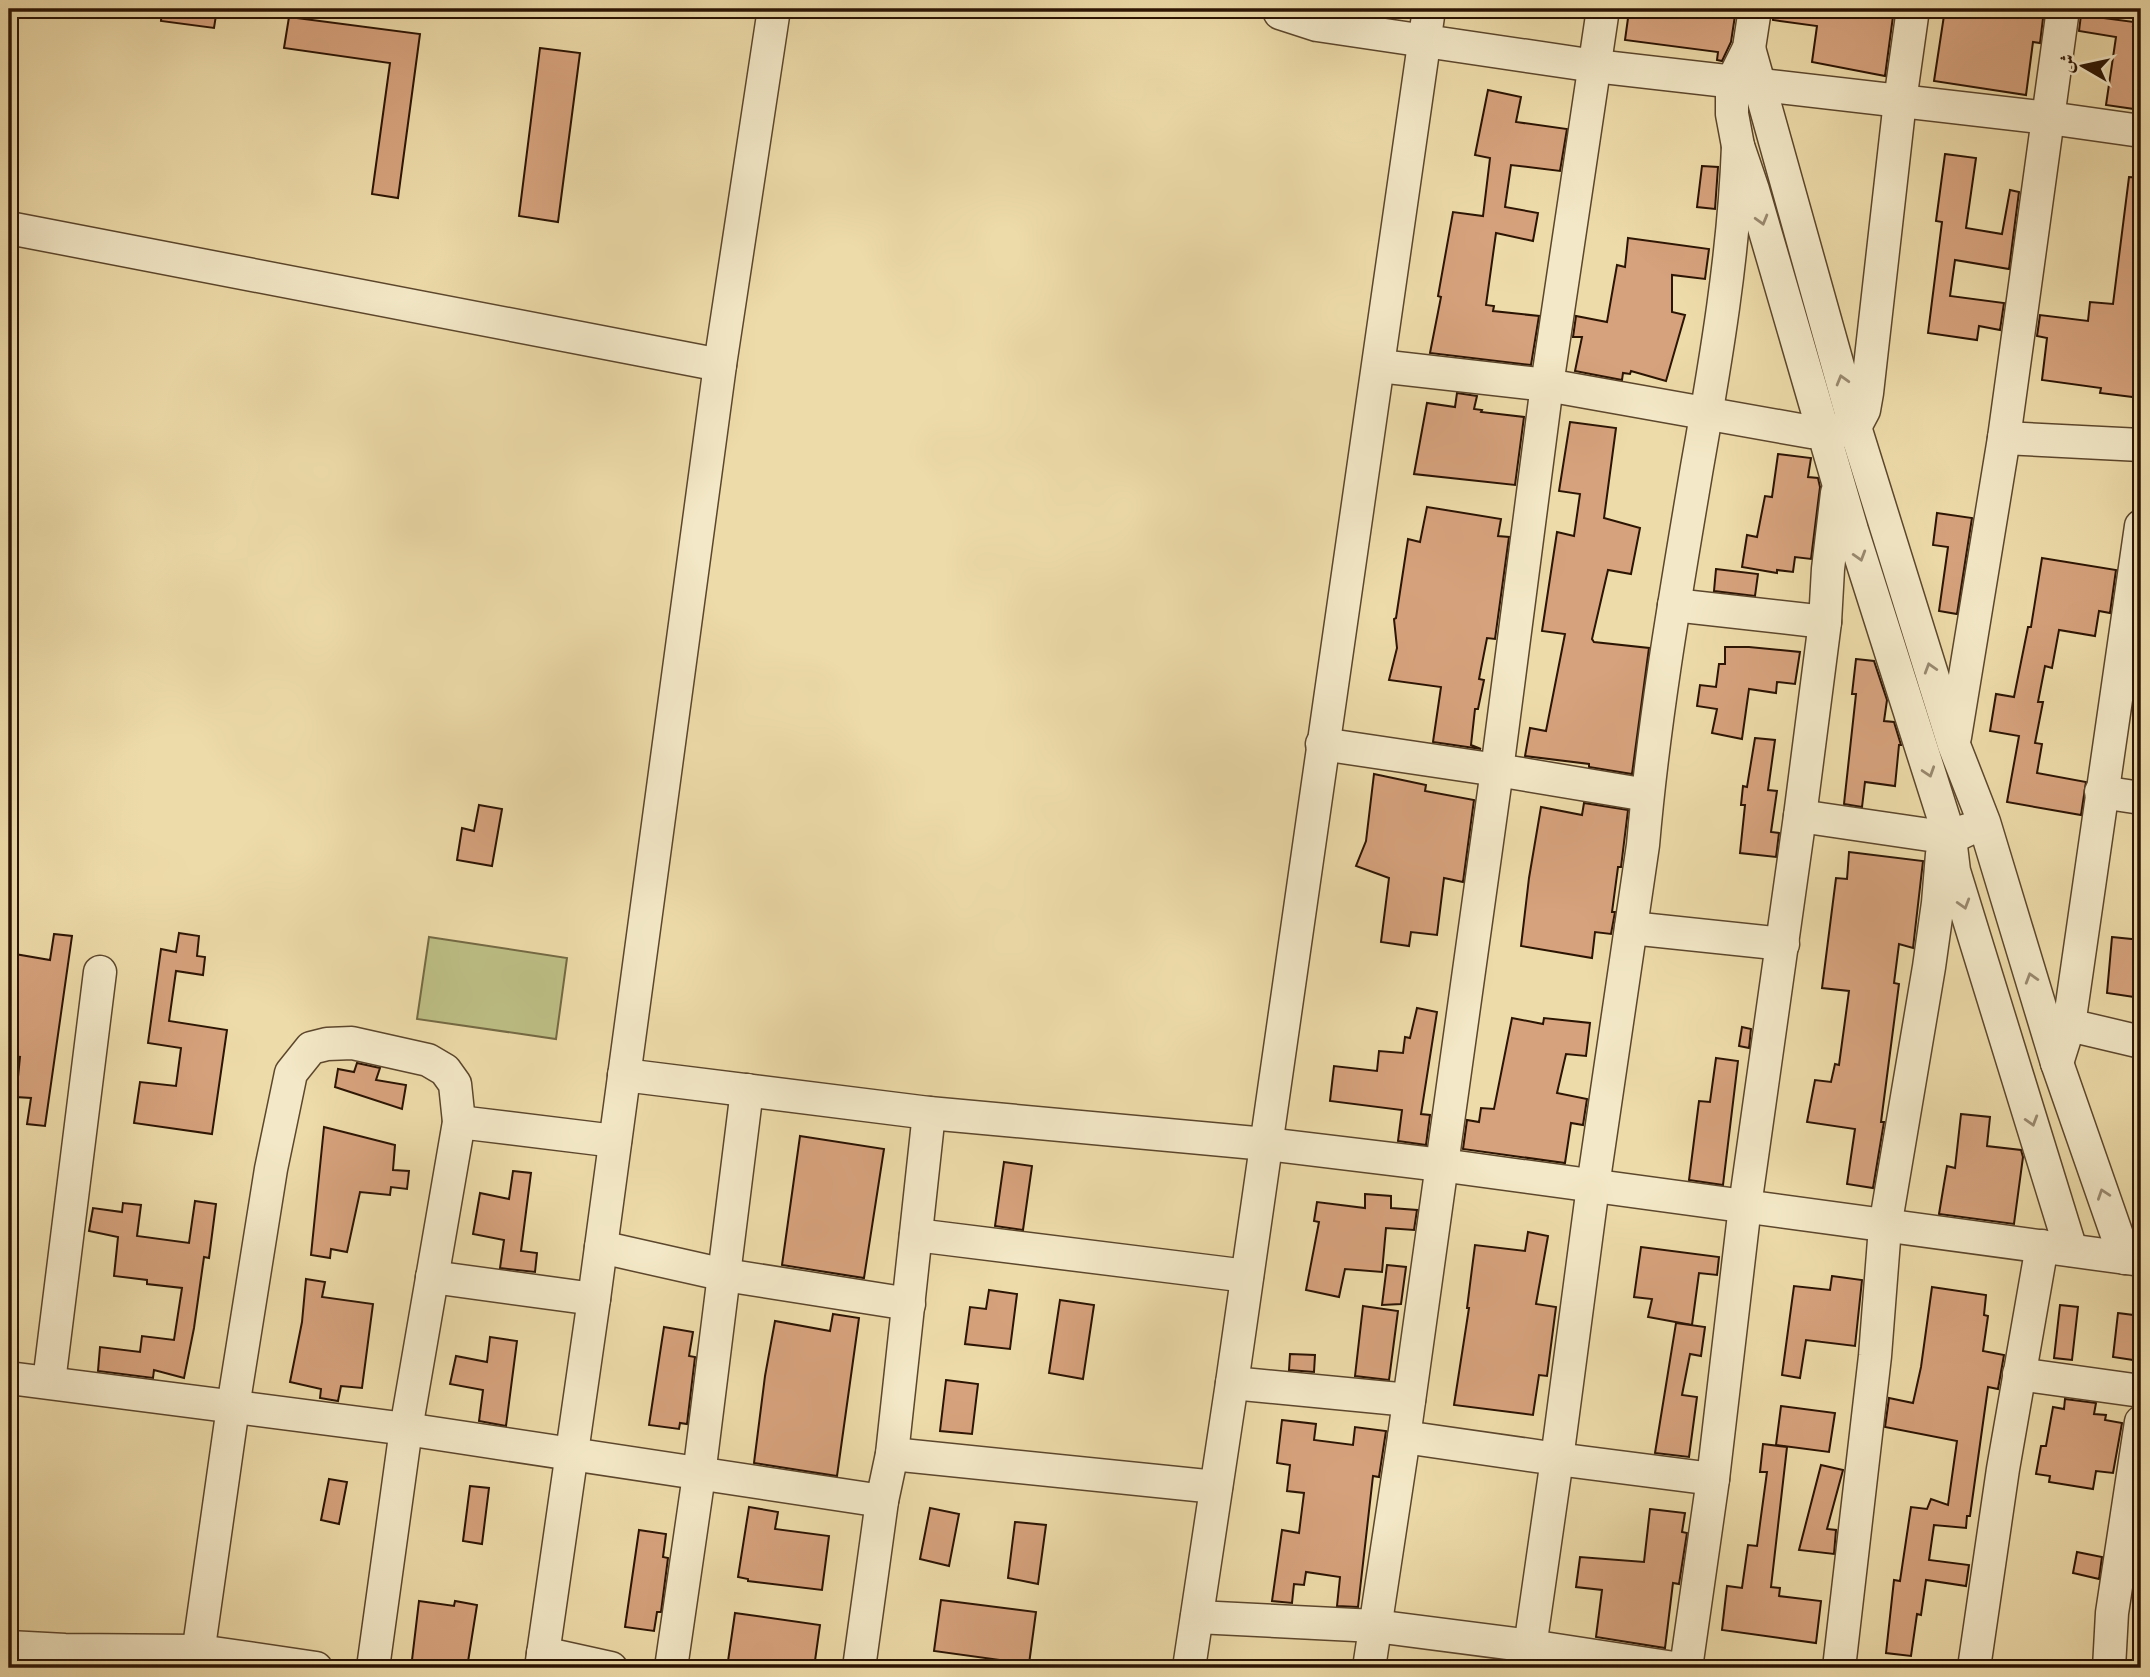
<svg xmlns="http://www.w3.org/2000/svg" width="2150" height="1677" viewBox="0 0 2150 1677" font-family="Cardo,Amiri,serif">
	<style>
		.green { fill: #bdbf85; stroke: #746a44; stroke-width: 2 }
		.building { fill: #d6a27d; stroke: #2c1403; stroke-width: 2 }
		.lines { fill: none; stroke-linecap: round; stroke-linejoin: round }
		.minor-casing { stroke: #5c462c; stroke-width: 35 }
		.minor { stroke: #f3e8c7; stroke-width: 32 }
		.oneway { stroke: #99896f }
	</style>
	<rect width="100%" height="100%" fill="#eddba9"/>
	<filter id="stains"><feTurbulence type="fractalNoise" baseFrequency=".00286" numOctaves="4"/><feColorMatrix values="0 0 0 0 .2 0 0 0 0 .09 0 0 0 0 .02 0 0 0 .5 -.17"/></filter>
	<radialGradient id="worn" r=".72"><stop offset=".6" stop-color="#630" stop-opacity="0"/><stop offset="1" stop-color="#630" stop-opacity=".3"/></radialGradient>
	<polygon class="green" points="429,937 567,958 556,1039 417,1019"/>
	<g class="building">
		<polygon points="162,9 217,9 214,28 161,21"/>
		<polygon points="1659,9 1736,9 1731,42 1722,61 1717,60 1718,52 1625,40 1629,11 1658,15"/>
		<polygon points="1774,9 1894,9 1885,76 1812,62 1817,26 1773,20"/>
		<polygon points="1945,9 2044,10 2040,43 2033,42 2026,95 1934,81"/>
		<polygon points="2081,15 2134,22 2133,26 2141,27 2141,110 2106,105 2116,37 2079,31"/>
		<polygon points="289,17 420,34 398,198 372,194 390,63 284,48"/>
		<polygon points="540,48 580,53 558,222 519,216"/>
		<polygon points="1488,90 1521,97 1516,122 1567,129 1560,171 1511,165 1505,207 1538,213 1533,241 1496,233 1486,305 1494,306 1493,311 1539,316 1531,365 1430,353 1441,297 1438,296 1453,212 1483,216 1490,158 1475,155"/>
		<polygon points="1945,154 1976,158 1966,228 2002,234 2010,190 2019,192 2009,269 1955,260 1950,296 2004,303 2000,330 1979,326 1977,340 1928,333 1942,222 1936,221"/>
		<polygon points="1702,166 1718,167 1715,209 1697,207"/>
		<polygon points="2129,177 2141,178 2141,398 2100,393 2101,388 2042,380 2047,338 2037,336 2040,315 2088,321 2090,302 2113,304"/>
		<polygon points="1628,238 1709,249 1705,279 1672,275 1672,312 1685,315 1666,381 1631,371 1630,374 1623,373 1622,380 1575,371 1582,337 1573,337 1576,316 1607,322 1617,265 1625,267"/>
		<polygon points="1457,393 1477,396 1474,409 1482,410 1481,412 1524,417 1515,485 1414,474 1427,403 1455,407"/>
		<polygon points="1570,422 1616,428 1604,518 1640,528 1631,574 1608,570 1592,639 1594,642 1649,648 1632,774 1589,767 1589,764 1525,756 1530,728 1546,731 1565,634 1542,631 1557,532 1574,536 1580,494 1559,491"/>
		<polygon points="1778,454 1811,458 1808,477 1818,478 1820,487 1811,559 1795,557 1793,572 1777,570 1777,573 1742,567 1747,535 1757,537 1765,496 1772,497"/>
		<polygon points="1427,507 1501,519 1498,536 1509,537 1495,639 1487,638 1479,679 1484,680 1478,709 1475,709 1471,745 1481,749 1433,742 1441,687 1389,680 1397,648 1394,619 1396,618 1408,539 1420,542"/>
		<polygon points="1937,513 1972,518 1957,614 1939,611 1948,547 1933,545"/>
		<polygon points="2042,558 2116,570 2110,613 2099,611 2095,636 2059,630 2052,668 2045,666 2038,702 2043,702 2035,743 2042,744 2037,773 2086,782 2081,815 2007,802 2019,736 1990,731 1996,694 2014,697 2028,627 2031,627"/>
		<polygon points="1716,569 1758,574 1755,596 1714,591"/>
		<polygon points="1725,647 1749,647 1800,652 1795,684 1777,682 1776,693 1749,689 1742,739 1712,733 1717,709 1697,706 1700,685 1716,687 1719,664 1725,664"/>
		<polygon points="1856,659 1874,661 1887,700 1884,721 1894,722 1901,745 1899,745 1895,786 1865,782 1862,807 1844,804 1856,694 1852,694"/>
		<polygon points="1755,738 1775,740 1768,790 1777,791 1771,832 1779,833 1776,857 1740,853 1745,805 1741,805 1743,786 1747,787"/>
		<polygon points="1374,774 1426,785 1425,791 1474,800 1463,882 1444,878 1437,935 1411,932 1409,946 1381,942 1389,878 1356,866 1366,841"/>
		<polygon points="1584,803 1628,810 1621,867 1618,867 1612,912 1615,912 1611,934 1595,932 1592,958 1521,946 1529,878 1541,807 1582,815"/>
		<polygon points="479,805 502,809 492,866 457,860 462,828 474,831"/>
		<polygon points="1849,852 1923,861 1913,948 1899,944 1894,983 1899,984 1881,1122 1884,1122 1873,1188 1847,1184 1855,1129 1807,1122 1815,1080 1831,1082 1835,1064 1839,1065 1849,991 1822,988 1836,878 1847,879"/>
		<polygon points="179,933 199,936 197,956 205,957 203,975 176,971 169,1021 227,1030 212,1134 134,1123 140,1082 176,1086 181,1048 148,1043 161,949 176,952"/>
		<polygon points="54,934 72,936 45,1126 27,1124 31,1098 16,1097 20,1057 9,1056 9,953 50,960"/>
		<polygon points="2112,937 2141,940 2141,998 2107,993"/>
		<polygon points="1417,1008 1437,1012 1421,1114 1430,1115 1426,1145 1398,1141 1402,1110 1330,1101 1334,1066 1377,1071 1379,1051 1403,1053 1405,1037 1410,1038"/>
		<polygon points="1512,1018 1543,1024 1544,1018 1590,1023 1586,1056 1566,1054 1557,1093 1587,1099 1583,1125 1571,1123 1565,1163 1463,1149 1467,1120 1479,1122 1481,1108 1494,1109"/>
		<polygon points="1742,1027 1751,1029 1749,1048 1739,1046"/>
		<polygon points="1716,1058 1738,1061 1723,1185 1689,1180 1699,1101 1710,1102"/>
		<polygon points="357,1063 380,1068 376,1080 406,1085 402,1109 335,1087 338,1069 354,1072"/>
		<polygon points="1961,1114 1990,1117 1987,1146 2021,1150 2023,1157 2014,1224 1939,1214 1947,1166 1955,1168"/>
		<polygon points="324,1127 395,1145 393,1170 409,1171 407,1189 391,1187 390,1195 360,1192 347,1252 331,1249 330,1258 311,1255"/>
		<polygon points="800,1136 884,1149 864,1278 782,1265"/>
		<polygon points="1004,1162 1032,1166 1023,1230 995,1226"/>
		<polygon points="513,1171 531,1173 521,1251 537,1253 535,1272 500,1268 504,1240 473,1234 480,1193 509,1199"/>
		<polygon points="1365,1194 1391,1196 1391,1208 1417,1210 1414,1230 1386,1228 1382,1272 1345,1269 1339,1297 1306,1290 1319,1222 1314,1221 1317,1202 1365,1208"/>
		<polygon points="195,1201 216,1204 209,1258 204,1257 194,1328 184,1378 154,1370 153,1378 98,1371 100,1347 140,1352 142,1336 174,1340 182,1288 147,1284 147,1280 114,1276 118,1237 89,1231 93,1208 122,1212 123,1203 141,1205 137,1236 189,1243"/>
		<polygon points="1528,1232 1548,1236 1536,1304 1556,1307 1547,1376 1539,1375 1533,1415 1454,1405 1469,1308 1467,1308 1475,1245 1525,1251"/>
		<polygon points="1641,1247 1719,1257 1717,1275 1699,1273 1692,1325 1648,1317 1652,1299 1634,1297"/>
		<polygon points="1387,1265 1406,1267 1401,1304 1382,1305"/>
		<polygon points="1832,1276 1862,1280 1855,1346 1806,1340 1800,1378 1782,1375 1794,1286 1830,1290"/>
		<polygon points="306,1279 325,1282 322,1297 373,1304 362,1388 341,1386 338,1401 320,1398 321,1389 290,1382 302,1322"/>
		<polygon points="1932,1287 1986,1295 1984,1315 1988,1316 1983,1351 2004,1355 1998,1389 1988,1387 1970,1516 1967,1516 1966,1528 1934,1525 1929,1560 1969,1565 1966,1586 1926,1580 1921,1615 1917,1614 1911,1656 1886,1653 1894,1580 1900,1581 1911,1507 1927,1509 1931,1499 1948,1505 1957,1441 1885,1427 1889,1398 1913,1403 1921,1367"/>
		<polygon points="989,1290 1017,1294 1010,1349 965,1344 970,1307 986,1309"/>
		<polygon points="1060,1300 1094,1305 1083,1379 1049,1373"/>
		<polygon points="2060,1305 2078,1307 2072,1360 2054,1358"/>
		<polygon points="1363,1306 1398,1311 1389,1380 1355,1376"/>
		<polygon points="2118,1313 2141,1316 2140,1361 2113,1357"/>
		<polygon points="833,1314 859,1318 837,1476 754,1463 765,1376 775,1321 830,1331"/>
		<polygon points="1676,1323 1705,1327 1701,1356 1690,1354 1682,1395 1697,1397 1689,1457 1655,1453"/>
		<polygon points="664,1327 693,1332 689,1356 695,1357 687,1424 680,1423 679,1429 649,1425"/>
		<polygon points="490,1337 517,1341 506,1426 479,1421 483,1390 450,1384 456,1356 487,1362"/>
		<polygon points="1290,1354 1315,1355 1314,1372 1289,1370"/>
		<polygon points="946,1380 978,1384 972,1434 940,1431"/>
		<polygon points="2065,1399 2096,1403 2094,1414 2106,1415 2105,1420 2122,1423 2113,1473 2096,1471 2093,1489 2049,1482 2050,1476 2036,1474 2041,1446 2046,1446 2053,1407 2064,1409"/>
		<polygon points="1781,1406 1835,1413 1829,1452 1776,1445"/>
		<polygon points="1282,1420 1316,1424 1314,1440 1353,1445 1355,1427 1386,1431 1379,1477 1373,1476 1358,1607 1337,1606 1340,1577 1306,1572 1304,1585 1294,1584 1292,1603 1272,1601 1282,1530 1299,1533 1304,1493 1287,1491 1290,1465 1277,1463"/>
		<polygon points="1763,1444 1787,1447 1771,1587 1780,1588 1779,1596 1821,1601 1816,1643 1722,1630 1727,1586 1742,1588 1748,1545 1757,1546 1767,1472 1760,1472"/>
		<polygon points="1821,1465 1843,1470 1827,1529 1836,1530 1834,1554 1799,1550"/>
		<polygon points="329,1479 347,1482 339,1524 321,1520"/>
		<polygon points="470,1486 489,1488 482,1544 463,1541"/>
		<polygon points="749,1507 778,1512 775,1529 829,1536 822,1590 748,1581 748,1579 738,1577"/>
		<polygon points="930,1508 959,1514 949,1566 920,1559"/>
		<polygon points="1650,1509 1685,1513 1682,1532 1687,1533 1679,1584 1673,1583 1665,1648 1596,1637 1602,1590 1576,1587 1580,1557 1644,1562"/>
		<polygon points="1015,1522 1046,1525 1038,1584 1008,1578"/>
		<polygon points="639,1530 666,1534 663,1557 668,1558 661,1612 657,1612 654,1631 625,1627"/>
		<polygon points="2077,1552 2102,1557 2099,1579 2073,1573"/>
		<polygon points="941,1600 1036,1612 1029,1664 934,1651"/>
		<polygon points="419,1601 454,1606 455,1601 477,1605 467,1668 444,1668 445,1663 412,1660"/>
		<polygon points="735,1613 820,1625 814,1668 727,1668"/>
	</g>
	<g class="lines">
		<g class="minor-casing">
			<g id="minor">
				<polyline points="1278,9 1280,13 1317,25 1595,66 2049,118 2141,131"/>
				<polyline points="1755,9 1749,48 1732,82 1732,114 1738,146 1753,190 1852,530 1950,838 1954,871 2071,1250"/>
				<polyline points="1749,48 1855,427 1954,745 1984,822 2057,1063 2125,1258"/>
				<polyline points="9,228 720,365"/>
				<polyline points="1379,366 1547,385 1811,432 1841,431 1855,427 1864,410 1867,393 1900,101 1913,9"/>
				<polyline points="2004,438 2141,445"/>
				<polyline points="1674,605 1825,622"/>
				<polyline points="1955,737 2004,438 2063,9"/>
				<polyline points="1322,744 1497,770 1647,795"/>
				<polyline points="2101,792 2141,798"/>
				<polyline points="1800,816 1950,838 1967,830"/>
				<polyline points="1631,928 1783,944"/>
				<polyline points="2069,1025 2141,1042"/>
				<polyline points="2057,1063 2069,1025 2141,526"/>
				<polyline points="624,1075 929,1113 1266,1144 1441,1165 2141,1260"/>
				<polyline points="459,1122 615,1141"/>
				<polyline points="916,1235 1247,1276"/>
				<polyline points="601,1247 725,1275 909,1304"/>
				<polyline points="432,1277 594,1299"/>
				<polyline points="2019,1374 2141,1391"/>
				<polyline points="9,1378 406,1429 882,1501"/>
				<polyline points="49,1382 100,972"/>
				<polyline points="1232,1383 1409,1400"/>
				<polyline points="1404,1437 1557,1459 1713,1479"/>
				<polyline points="892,1454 1216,1487"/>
				<polyline points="1197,1617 1375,1626 1530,1646 1674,1668"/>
				<polyline points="9,1647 65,1650 199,1651 316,1668"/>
				<polyline points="543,1653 611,1668"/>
				<polyline points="196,1668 233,1407 271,1169 291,1073 311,1048 327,1044 352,1043 428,1060 445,1070 455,1084 459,1122 406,1429 373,1668"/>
				<polyline points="541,1668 594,1299 720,365 774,9"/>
				<polyline points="671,1668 699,1475 747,1090"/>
				<polyline points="859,1668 882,1501 892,1454 929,1113"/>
				<polyline points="1189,1668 1232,1383 1429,9"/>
				<polyline points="1369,1668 1404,1437 1497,770 1547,385 1603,9"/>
				<path d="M1527 1668 1557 1459 1593 1186 1643 845C1654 718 1676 592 1697 467 1716 360 1734 254 1738 146"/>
				<polyline points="1686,1668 1713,1479 1745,1206 1800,816 1825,622 1828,569 1837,493"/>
				<polyline points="1839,1668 1875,1356 1885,1227 1929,967 1938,903 1942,854"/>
				<polyline points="1974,1668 2003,1469 2042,1246"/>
				<polyline points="2109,1668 2112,1613 2141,1422"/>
			</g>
		</g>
		<use href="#minor" class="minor"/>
	</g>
	<defs><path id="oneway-chevron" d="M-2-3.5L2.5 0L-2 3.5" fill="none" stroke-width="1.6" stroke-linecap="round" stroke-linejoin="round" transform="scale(1.75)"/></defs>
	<g class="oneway">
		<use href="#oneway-chevron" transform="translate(1762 220) rotate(74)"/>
		<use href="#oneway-chevron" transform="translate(1842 380) rotate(-106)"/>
		<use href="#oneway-chevron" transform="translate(1860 556) rotate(73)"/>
		<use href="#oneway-chevron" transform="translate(1930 668) rotate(-107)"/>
		<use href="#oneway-chevron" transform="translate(1929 772) rotate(72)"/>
		<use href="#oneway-chevron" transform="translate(1964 904) rotate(73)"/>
		<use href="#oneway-chevron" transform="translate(2031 978) rotate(-107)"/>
		<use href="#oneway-chevron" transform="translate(2032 1121) rotate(73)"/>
		<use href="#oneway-chevron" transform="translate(2103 1194) rotate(-109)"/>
	</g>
	<rect width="2150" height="1677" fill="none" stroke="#eddba9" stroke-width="35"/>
	<rect x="10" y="10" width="2129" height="1656" fill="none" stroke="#2c1403" stroke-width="3.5"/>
	<rect x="18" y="18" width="2115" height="1642" fill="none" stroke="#2c1403" stroke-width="2"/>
	<g transform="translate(2083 66) rotate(279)" stroke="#f3e8c7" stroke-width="5" paint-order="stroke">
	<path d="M0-5L12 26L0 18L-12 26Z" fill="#2c1403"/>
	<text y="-10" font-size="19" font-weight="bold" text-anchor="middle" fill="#2c1403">ش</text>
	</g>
	<rect width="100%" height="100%" filter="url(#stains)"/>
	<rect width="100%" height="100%" fill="url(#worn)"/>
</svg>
